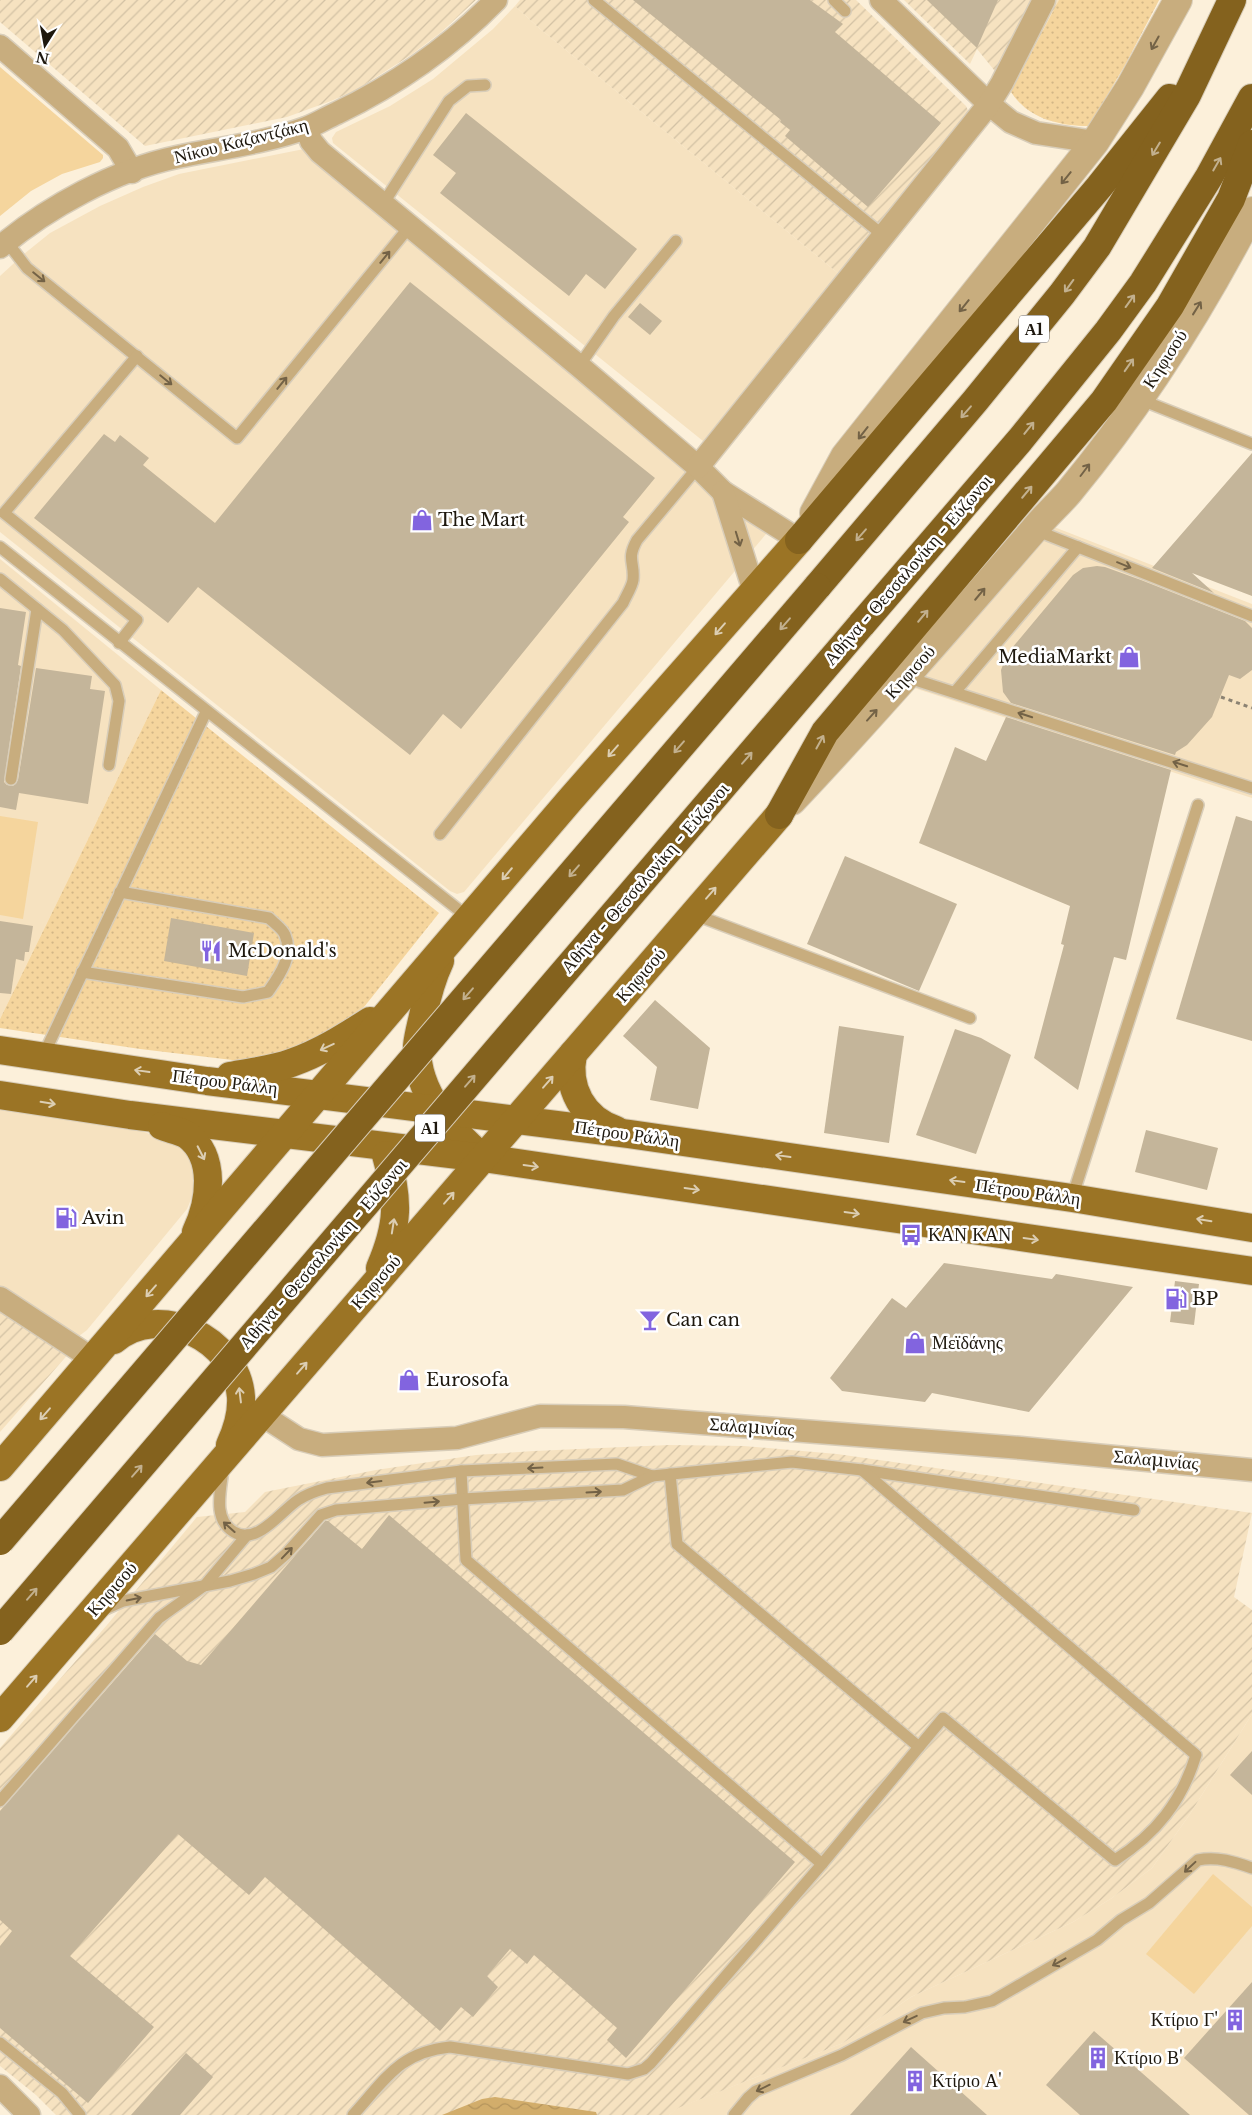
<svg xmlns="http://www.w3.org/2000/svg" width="1252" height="2115" viewBox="0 0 1252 2115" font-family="'Libre Baskerville',serif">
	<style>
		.built { fill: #f6e2c0 }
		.industrial { fill: url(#industrial-furrows) }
		.grass { fill: url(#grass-dots) }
		.green { fill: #f5d59d }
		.water { fill: url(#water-waves) }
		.building { fill: #c4b59a }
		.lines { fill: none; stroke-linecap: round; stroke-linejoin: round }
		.service-casing { stroke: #d8cdb9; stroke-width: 14 }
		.minor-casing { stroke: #d8cdb9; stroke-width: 25 }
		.tertiary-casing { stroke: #d8cdb9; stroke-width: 30 }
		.primary-casing { stroke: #d8cdb9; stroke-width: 30 }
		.motorway-casing { stroke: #d8cdb9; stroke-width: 30 }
		.path { stroke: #8b8272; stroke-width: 3; stroke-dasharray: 4 4; stroke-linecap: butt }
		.service { stroke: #c8ad7e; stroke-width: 11 }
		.minor { stroke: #c8ad7e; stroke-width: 22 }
		.tertiary { stroke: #c8ad7e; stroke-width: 28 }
		.primary { stroke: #9b7425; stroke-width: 28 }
		.motorway { stroke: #84621e; stroke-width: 28 }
		.motorway-bridge-casing { stroke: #d8cdb9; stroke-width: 30; stroke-linecap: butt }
		.motorway-bridge { stroke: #84621e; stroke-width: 28 }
		.oneway { stroke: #736246 }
		.oneway2 { stroke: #c2b08e }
		.oneway3 { stroke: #dcceb3 }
		.labels { text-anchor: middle; stroke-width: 5; stroke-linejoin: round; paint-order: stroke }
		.shield { fill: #fff; stroke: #625d56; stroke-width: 1 }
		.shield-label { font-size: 16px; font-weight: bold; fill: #1e180e }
		.street-label { font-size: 18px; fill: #1e180e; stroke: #fff }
		.poi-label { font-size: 18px; fill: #1e180e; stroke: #fff; text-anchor: start }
	</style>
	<defs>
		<pattern id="industrial-furrows" width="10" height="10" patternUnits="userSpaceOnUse" patternTransform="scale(1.25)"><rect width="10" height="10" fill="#f6e2c0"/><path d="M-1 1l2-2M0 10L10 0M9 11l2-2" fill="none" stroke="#d2c1a4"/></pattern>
		<pattern id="grass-dots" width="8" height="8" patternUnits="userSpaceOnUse" patternTransform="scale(1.25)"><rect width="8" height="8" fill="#f5d59d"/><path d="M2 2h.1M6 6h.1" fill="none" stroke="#d2b686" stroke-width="1.8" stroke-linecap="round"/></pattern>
		<pattern id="water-waves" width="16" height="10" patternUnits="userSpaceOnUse" patternTransform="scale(1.25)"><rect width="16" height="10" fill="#d2ad6b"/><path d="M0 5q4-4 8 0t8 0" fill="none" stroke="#b4945c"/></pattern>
	</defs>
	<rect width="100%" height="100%" fill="#fcf0da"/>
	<g class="built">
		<polygon points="515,6 539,28 839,274 703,441 333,143 332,138 336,132 390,106 433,79 493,29"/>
		<polygon points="304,149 772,527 464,892 457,894 450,891 0,532 0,276 24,254 50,233 100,206 143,187 179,174"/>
		<polygon points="1054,527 1252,604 1252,798 914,688"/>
		<polygon points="0,559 161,690 0,1019"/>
		<polygon points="0,1109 139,1130 179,1145 187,1153 191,1164 195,1176 195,1190 187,1209 87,1330 79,1336 70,1335 0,1289"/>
		<polygon points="1252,1714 1252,2115 669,2115 677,2108 843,2043 911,1997 1073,1922 1112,1898 1152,1868 1190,1814"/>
	</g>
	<g class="industrial">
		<polygon points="0,0 476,0 439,34 411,55 356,90 331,101 287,117 145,146 0,22"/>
		<polygon points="520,0 856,0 966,106 969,113 839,274 539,28 515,6"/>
		<polygon points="904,0 1159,0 1125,65 1089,126 1082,126 1044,119 1025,108 977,49 970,64"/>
		<polygon points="0,1308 70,1352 0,1432"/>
		<polygon points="669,1445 744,1446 837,1454 1252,1513 1234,1597 1252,1610 1252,1714 1190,1814 1152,1868 1112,1898 1073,1922 911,1997 843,2043 678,2108 669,2115 56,2115 36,2095 0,2066 0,1748 107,1625 197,1517 245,1512 265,1492 376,1470 476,1455 534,1451"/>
	</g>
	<g class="grass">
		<path d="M1059 0H1159L1125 65 1089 126C1058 126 1028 118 1011 92Z"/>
		<polygon points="161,690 439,913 364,1007 321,1036 288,1053 249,1062 140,1049 0,1028 0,1019"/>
	</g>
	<g class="green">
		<polygon points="0,67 103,155 103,158 100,162 62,174 31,191 0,216"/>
		<polygon points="0,816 38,822 23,919 0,915"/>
		<polygon points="1213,1874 1252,1907 1252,1926 1194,1994 1146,1954"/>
	</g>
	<polygon class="water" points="495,2097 596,2112 597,2115 442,2115 482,2099"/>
	<g class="building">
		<polygon points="633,0 810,0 843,24 835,32 941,123 868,207 785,136 790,130 780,122 781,120"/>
		<polygon points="927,0 998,0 977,48"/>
		<polygon points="466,113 637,249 605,289 586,274 569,296 440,193 456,173 433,155"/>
		<polygon points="410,282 655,478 623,517 629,522 461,729 443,714 410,755 198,587 168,623 34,518 104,434 115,442 120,435 149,458 143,465 215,523"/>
		<polygon points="640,303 662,321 650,335 628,317"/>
		<polygon points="1252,453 1252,596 1192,573 1214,593 1152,568"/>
		<polygon points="1097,566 1105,567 1141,580 1245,621 1252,628 1252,670 1240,679 1229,675 1212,717 1187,745 1176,752 1175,755 1011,703 1003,692 1001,670 1007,654 1073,575 1083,568"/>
		<polygon points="0,608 26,612 18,665 21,666 4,782 7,785 13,786 18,780 36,668 92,676 90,689 105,691 88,804 19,793 16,810 0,807"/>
		<polygon points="1006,717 1171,770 1126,960 1114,957 1078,1090 1034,1058 1064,945 1061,944 1070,906 919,843 955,747 986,761"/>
		<polygon points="1236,816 1252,821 1252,1041 1176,1019"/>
		<polygon points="845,856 957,904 919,991 807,944"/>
		<polygon points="171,918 254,933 247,976 164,961"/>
		<polygon points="0,921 33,926 29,952 25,952 24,961 16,959 11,994 0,993"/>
		<polygon points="655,1000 710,1048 698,1109 650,1100 657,1067 623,1036"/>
		<polygon points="839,1026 904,1036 889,1143 824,1133"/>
		<polygon points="955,1029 981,1038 1011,1055 976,1154 916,1135"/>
		<polygon points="1146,1130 1218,1148 1207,1190 1135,1172"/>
		<polygon points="944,1263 1052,1279 1056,1274 1133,1287 1029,1412 932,1393 925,1402 842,1391 830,1378 892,1298 906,1308"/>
		<polygon points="1175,1281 1199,1284 1194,1325 1170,1322"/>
		<polygon points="389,1515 795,1862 626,2058 607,2040 617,2028 534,1955 527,1964 510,1949 487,1976 498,1987 473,2017 461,2007 440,2031 265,1877 249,1895 178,1834 70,1956 154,2027 88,2103 0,2028 0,1946 12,1931 0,1920 0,1811 155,1634 187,1661 201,1665 325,1521 328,1521 362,1549"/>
		<polygon points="1252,1751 1252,1795 1230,1775"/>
		<polygon points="1252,1982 1252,2115 1249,2115 1184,2058"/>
		<polygon points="1094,2031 1190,2115 1080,2115 1046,2085"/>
		<polygon points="911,2047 987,2115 850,2115"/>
		<polygon points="186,2053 213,2077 180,2115 131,2115"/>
	</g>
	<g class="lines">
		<g class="service-casing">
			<g id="service">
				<polyline points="594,0 884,236"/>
				<polyline points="834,0 845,11"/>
				<polyline points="383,204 449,101 468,86 485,85"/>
				<polyline points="7,242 27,268 237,438 410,226"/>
				<polyline points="579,366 614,316 676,241"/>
				<polyline points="1139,399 1252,444"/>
				<polyline points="1035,530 1252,616"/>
				<polyline points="0,547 469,918"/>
				<polyline points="0,579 63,630 115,685 119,701 109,765"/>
				<polyline points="119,643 137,620 4,513 137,356"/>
				<polyline points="906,677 1252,788"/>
				<polyline points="955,692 1078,547"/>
				<polyline points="11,779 37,609"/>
				<path d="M440 834 623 603C626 596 632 587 633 580 635 562 626 560 637 540L698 467"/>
				<polyline points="693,914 970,1018"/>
				<path d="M82 972 243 997 268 992C279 976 294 956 285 935 283 929 274 923 269 918L120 892"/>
				<polyline points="43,1056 206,712"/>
				<polyline points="1072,1198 1198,805"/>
				<path d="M223 1469C221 1490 212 1519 234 1532 257 1546 281 1511 298 1500 307 1494 316 1491 327 1488L461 1471 617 1464 652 1476"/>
				<polyline points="461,1471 466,1560 822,1864"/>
				<polyline points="670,1474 677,1544 919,1747"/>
				<polyline points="103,1610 123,1601 230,1581 254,1574 271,1567 286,1554 321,1515 336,1510 463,1499 623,1490 652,1476 792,1462 862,1470 1134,1510"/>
				<polyline points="0,1801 159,1618 205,1585 247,1535"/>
				<polyline points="0,2043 62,2093 80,2115"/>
				<path d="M353 2115C385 2080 399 2052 450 2047L628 2074 644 2069 651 2063 822 1864 943 1718 1115 1860C1156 1834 1182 1801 1196 1755L862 1470"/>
				<path d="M734 2115 748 2098 756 2091 842 2055 922 2013 944 2008 965 2007 992 2001 1097 1940 1121 1920 1149 1903 1198 1860C1217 1856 1235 1862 1252 1868"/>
			</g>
		</g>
		<g class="minor-casing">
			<g id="minor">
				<polyline points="881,0 989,104 1011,122 1036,133 1095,142"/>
				<polyline points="0,46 118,148 132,172"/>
				<polyline points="307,128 311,141 320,152 579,366 698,467 723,492 799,540"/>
				<path d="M0 247C48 207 115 170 177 157 220 148 265 143 306 128 317 124 326 118 337 113 397 84 449 48 496 0"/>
				<polyline points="698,467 989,104 1002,83 1044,0"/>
				<polyline points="723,492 754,591"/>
				<polyline points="0,1298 93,1359"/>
				<polyline points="262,1415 299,1439 322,1445 457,1438 540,1416 624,1417 1021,1448 1252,1470"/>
				<polyline points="0,2086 29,2115"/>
			</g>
		</g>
		<g class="tertiary-casing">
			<g id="tertiary">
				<polyline points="814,513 845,456 1095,142 1130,87 1178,0"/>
				<path d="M792 801C875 713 954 622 1033 531 1044 517 1058 505 1069 492 1140 406 1201 310 1252 211"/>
			</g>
		</g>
		<g class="primary-casing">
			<g id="primary">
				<path d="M440 961C432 978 427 996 423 1016 421 1025 418 1036 417 1046 416 1093 450 1129 483 1158"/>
				<polyline points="0,1050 207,1081 629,1134 1072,1198 1252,1228"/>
				<path d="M573 1054C566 1088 583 1119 616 1130"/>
				<path d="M230 1076C250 1072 272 1070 291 1063 320 1053 345 1037 370 1021"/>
				<polyline points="0,1095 130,1115 483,1158 1252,1271"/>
				<path d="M162 1126C169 1129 180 1131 187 1135 217 1157 210 1203 196 1232"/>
				<path d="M380 1268C399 1224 399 1200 386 1155"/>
				<path d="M114 1340C159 1301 237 1339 241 1397 242 1415 237 1430 230 1445"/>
				<polyline points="0,1467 570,800 799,540"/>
				<polyline points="0,1718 779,815"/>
			</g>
		</g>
		<g class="motorway-casing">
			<g id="motorway">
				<polyline points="799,540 1099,187 1170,98"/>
				<polyline points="817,587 975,401 1062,294 1097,247 1187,95 1232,0"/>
				<polyline points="861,625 1020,440 1108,331 1143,283 1209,177 1252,98"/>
				<polyline points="779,815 825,732 1104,401 1170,306 1231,199 1252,144"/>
			</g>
		</g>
		<polyline class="path" points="1221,697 1252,708"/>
		<use href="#service" class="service"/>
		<use href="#minor" class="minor"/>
		<use href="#tertiary" class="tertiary"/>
		<use href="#primary" class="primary"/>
		<use href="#motorway" class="motorway"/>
		<g class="motorway-bridge-casing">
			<g id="motorway-bridge">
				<polyline points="0,1541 817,587"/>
				<polyline points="0,1631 861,625"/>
			</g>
		</g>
		<use href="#motorway-bridge" class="motorway-bridge"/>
	</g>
	<defs><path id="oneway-shaft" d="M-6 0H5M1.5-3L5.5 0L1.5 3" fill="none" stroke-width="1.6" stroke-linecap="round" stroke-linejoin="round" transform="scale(1.25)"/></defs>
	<g class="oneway">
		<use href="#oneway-shaft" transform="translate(1155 43) rotate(119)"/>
		<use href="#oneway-shaft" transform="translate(1066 178) rotate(129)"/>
		<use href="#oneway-shaft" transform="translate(385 257) rotate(-51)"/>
		<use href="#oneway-shaft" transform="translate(39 277) rotate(39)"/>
		<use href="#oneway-shaft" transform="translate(964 306) rotate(129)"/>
		<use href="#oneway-shaft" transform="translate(1197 308) rotate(-58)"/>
		<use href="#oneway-shaft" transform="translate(166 380) rotate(39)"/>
		<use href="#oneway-shaft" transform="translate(282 383) rotate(-51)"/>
		<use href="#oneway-shaft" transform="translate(863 433) rotate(128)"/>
		<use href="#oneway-shaft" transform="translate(1085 470) rotate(-53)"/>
		<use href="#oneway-shaft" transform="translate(738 539) rotate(73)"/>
		<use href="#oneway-shaft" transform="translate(1124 565) rotate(22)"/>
		<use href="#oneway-shaft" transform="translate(980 594) rotate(-50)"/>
		<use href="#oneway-shaft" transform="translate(872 715) rotate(-48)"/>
		<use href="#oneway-shaft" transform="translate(1025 715) rotate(-162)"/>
		<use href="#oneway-shaft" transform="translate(1180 764) rotate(-162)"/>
		<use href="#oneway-shaft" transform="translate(535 1468) rotate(177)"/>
		<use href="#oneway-shaft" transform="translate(374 1482) rotate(173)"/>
		<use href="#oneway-shaft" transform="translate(594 1492) rotate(-3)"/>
		<use href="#oneway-shaft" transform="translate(432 1502) rotate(-5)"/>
		<use href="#oneway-shaft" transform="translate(229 1527) rotate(-138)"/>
		<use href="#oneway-shaft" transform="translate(287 1553) rotate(-46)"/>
		<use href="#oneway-shaft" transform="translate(134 1599) rotate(-12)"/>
		<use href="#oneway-shaft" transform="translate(1190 1867) rotate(137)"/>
		<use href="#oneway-shaft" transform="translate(1059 1962) rotate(151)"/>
		<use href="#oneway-shaft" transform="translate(910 2019) rotate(155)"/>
		<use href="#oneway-shaft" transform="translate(763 2088) rotate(154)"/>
	</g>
	<g class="oneway2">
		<use href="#oneway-shaft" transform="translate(1156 149) rotate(121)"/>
		<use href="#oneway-shaft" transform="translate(1217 164) rotate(-60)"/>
		<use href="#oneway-shaft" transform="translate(1069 286) rotate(126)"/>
		<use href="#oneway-shaft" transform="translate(1130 301) rotate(-54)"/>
		<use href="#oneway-shaft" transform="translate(1129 365) rotate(-55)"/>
		<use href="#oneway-shaft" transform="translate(966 412) rotate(131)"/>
		<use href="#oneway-shaft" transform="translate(1029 428) rotate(-51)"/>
		<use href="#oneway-shaft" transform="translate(1027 492) rotate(-50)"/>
		<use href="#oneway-shaft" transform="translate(861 535) rotate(131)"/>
		<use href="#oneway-shaft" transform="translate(923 616) rotate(-50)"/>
		<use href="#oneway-shaft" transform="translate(785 624) rotate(131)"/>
		<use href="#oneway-shaft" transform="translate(820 742) rotate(-61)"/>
		<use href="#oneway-shaft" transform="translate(679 747) rotate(131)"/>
		<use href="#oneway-shaft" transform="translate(747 758) rotate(-49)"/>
		<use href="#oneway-shaft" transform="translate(574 871) rotate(131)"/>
		<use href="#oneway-shaft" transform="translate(468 994) rotate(131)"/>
		<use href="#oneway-shaft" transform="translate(470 1081) rotate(-49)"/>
		<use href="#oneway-shaft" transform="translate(137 1471) rotate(-49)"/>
		<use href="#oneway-shaft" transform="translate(32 1594) rotate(-49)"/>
	</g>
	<g class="oneway3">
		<use href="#oneway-shaft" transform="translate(720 629) rotate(131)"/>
		<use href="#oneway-shaft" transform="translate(613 751) rotate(131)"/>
		<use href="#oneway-shaft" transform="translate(507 874) rotate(130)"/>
		<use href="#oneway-shaft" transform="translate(711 893) rotate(-49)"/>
		<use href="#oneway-shaft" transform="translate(327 1047) rotate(155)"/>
		<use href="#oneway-shaft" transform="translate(142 1071) rotate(-172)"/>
		<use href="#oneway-shaft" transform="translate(548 1082) rotate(-49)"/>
		<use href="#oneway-shaft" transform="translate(48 1103) rotate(9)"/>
		<use href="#oneway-shaft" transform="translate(201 1153) rotate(63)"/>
		<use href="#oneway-shaft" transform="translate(783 1156) rotate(-172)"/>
		<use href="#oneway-shaft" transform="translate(531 1166) rotate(8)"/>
		<use href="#oneway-shaft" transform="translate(957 1181) rotate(-172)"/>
		<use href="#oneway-shaft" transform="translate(692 1189) rotate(8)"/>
		<use href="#oneway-shaft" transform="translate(449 1198) rotate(-49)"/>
		<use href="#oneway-shaft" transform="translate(852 1213) rotate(8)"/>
		<use href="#oneway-shaft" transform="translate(1204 1220) rotate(-171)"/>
		<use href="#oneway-shaft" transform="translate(393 1226) rotate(-81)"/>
		<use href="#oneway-shaft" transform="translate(1031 1239) rotate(8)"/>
		<use href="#oneway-shaft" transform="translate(151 1291) rotate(131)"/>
		<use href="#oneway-shaft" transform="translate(302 1368) rotate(-49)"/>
		<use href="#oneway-shaft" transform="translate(240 1395) rotate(-97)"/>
		<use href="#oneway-shaft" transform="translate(45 1414) rotate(131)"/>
		<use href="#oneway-shaft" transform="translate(32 1681) rotate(-49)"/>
	</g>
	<defs>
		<g id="shop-bare" transform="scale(1.725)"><path d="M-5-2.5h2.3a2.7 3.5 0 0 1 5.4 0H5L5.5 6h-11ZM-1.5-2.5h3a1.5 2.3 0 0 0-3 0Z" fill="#8264df" stroke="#fff" stroke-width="2.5" paint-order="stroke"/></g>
		<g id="restaurant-bare" transform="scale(1.725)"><path d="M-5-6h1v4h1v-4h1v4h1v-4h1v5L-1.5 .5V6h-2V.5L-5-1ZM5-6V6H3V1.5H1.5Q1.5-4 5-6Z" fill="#8264df" stroke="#fff" stroke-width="2.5" paint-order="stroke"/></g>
		<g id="fuel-bare" transform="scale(1.725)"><path d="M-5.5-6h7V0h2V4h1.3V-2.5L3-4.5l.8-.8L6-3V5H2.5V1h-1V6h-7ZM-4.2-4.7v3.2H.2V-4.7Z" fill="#8264df" stroke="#fff" stroke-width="2.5" paint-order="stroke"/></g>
		<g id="bus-bare" transform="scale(1.725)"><path d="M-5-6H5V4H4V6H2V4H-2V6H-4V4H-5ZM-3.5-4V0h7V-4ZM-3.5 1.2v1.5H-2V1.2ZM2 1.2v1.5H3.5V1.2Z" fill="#8264df" stroke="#fff" stroke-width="2.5" paint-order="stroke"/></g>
		<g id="bar-bare" transform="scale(1.725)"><path d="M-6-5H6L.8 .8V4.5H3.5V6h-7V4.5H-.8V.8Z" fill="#8264df" stroke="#fff" stroke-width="2.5" paint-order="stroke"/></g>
		<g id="building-bare" transform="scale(1.725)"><path d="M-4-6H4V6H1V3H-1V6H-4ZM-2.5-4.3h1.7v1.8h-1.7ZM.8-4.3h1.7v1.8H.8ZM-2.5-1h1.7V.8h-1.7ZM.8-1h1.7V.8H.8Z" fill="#8264df" stroke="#fff" stroke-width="2.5" paint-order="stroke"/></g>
	</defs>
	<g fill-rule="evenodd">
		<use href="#shop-bare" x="422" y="520"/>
		<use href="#shop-bare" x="1129" y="657"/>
		<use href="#restaurant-bare" x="211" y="951"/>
		<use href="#fuel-bare" x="66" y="1218"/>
		<use href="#bus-bare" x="911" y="1235"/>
		<use href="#fuel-bare" x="1176" y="1299"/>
		<use href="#bar-bare" x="650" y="1320"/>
		<use href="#shop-bare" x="915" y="1343"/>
		<use href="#shop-bare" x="409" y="1380"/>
		<use href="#building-bare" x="1235" y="2020"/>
		<use href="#building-bare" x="1098" y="2058"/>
		<use href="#building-bare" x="915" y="2081"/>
	</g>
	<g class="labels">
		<g class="shield">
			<rect x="1019" y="315.5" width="30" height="27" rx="4"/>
			<rect x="415" y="1114.5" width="30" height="27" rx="4"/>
		</g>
		<g class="shield-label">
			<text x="1034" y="335">Α1</text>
			<text x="430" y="1134">Α1</text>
		</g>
		<g class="street-label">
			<text transform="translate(241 141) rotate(-14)" y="6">Νίκου Καζαντζάκη</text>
			<text transform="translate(1165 359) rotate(-57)" y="6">Κηφισού</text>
			<text transform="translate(908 570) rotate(-49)" y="6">Αθήνα - Θεσσαλονίκη - Εύζωνοι</text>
			<text transform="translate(910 672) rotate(-48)" y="6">Κηφισού</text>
			<text transform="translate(645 878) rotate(-49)" y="6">Αθήνα - Θεσσαλονίκη - Εύζωνοι</text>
			<text transform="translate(641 975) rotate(-49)" y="6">Κηφισού</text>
			<text transform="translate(225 1082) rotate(7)" y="6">Πέτρου Ράλλη</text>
			<text transform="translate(627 1134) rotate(8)" y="6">Πέτρου Ράλλη</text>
			<text transform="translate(1028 1192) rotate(8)" y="6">Πέτρου Ράλλη</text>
			<text transform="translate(323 1254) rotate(-49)" y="6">Αθήνα - Θεσσαλονίκη - Εύζωνοι</text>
			<text transform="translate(376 1282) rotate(-49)" y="6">Κηφισού</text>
			<text transform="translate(752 1427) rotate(4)" y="6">Σαλαμινίας</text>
			<text transform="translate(1156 1460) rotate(5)" y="6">Σαλαμινίας</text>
			<text transform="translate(112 1589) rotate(-49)" y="6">Κηφισού</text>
		</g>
		<g class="poi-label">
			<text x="438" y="526">The Mart</text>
			<text x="1112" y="663" text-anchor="end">MediaMarkt</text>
			<text x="228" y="957">McDonald's</text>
			<text x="82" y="1224">Avin</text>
			<text x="928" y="1241">ΚΑΝ ΚΑΝ</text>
			<text x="1192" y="1305">BP</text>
			<text x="666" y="1326">Can can</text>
			<text x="932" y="1349">Μεϊδάνης</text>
			<text x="426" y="1386">Eurosofa</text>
			<text x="1218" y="2026" text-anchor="end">Κτίριο Γ'</text>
			<text x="1114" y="2064">Κτίριο Β'</text>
			<text x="932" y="2087">Κτίριο Α'</text>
		</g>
	</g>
	<g transform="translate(45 45) rotate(191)" stroke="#ffffff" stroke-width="4" paint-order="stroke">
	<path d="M0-4L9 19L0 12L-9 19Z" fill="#1e180e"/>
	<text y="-8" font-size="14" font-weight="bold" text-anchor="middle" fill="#1e180e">N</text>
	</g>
</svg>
